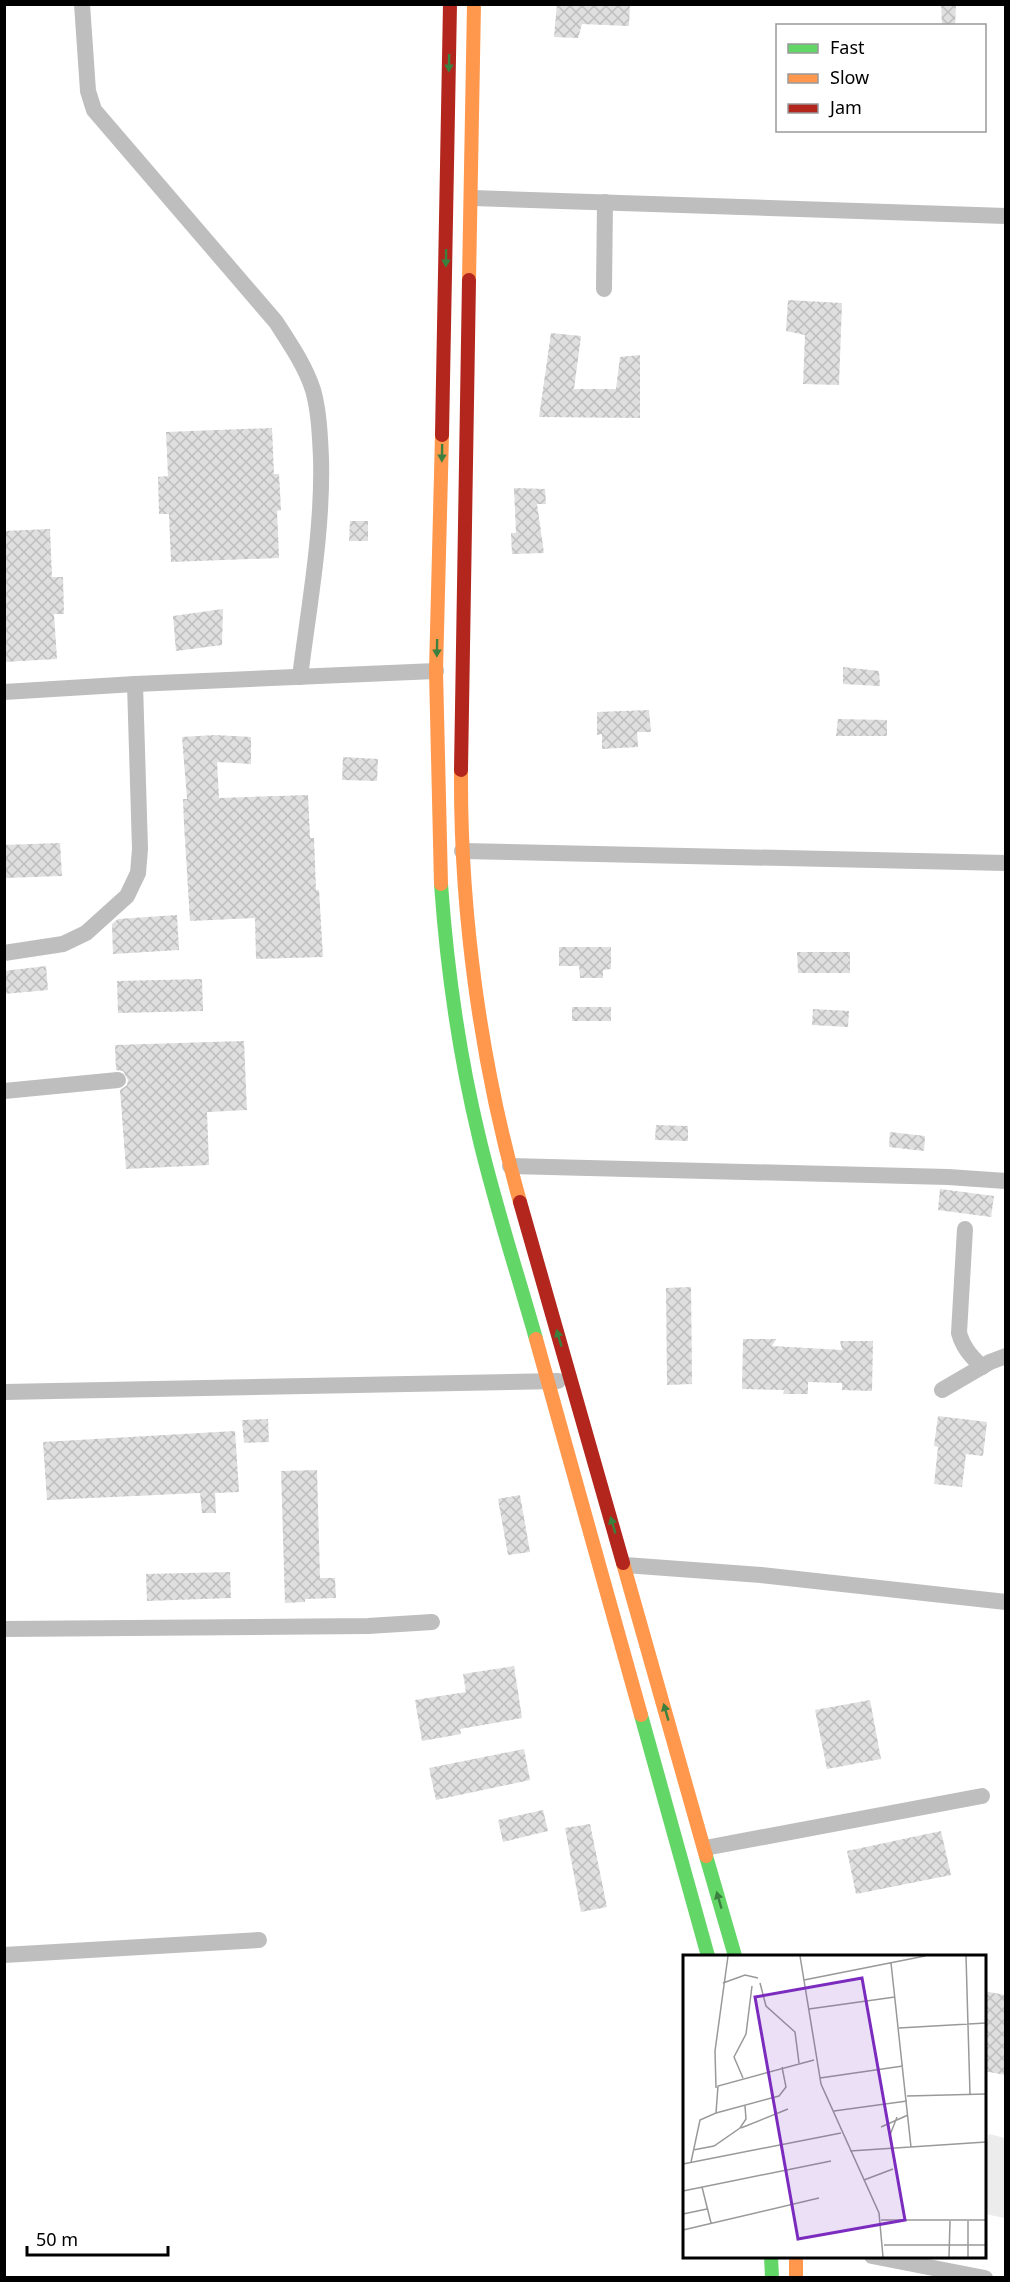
<svg xmlns="http://www.w3.org/2000/svg" width="1010" height="2282" viewBox="0 0 1010 2282" font-family="'Noto Sans',sans-serif">
	<style>
		.pitch { fill: #ececec }
		.building { fill: url(#building-cross-hatch) }
		.lines { fill: none; stroke-linecap: round; stroke-linejoin: round }
		.street { stroke: #bebebe; stroke-width: 16 }
		.fast { stroke: #63d668; stroke-width: 14 }
		.slow { stroke: #ff974d; stroke-width: 14 }
		.jam { stroke: #b3261e; stroke-width: 14 }
		.oneway { fill: #3b803e }
		.inset-road { fill: none; stroke: #999; stroke-width: 1.5 }
		.view { fill: #7b2cbf; fill-opacity: 0.15; stroke: #7b2cbf; stroke-width: 3 }
		.inset-edge { fill: none; stroke: #000; stroke-width: 3 }
	</style>
	<defs>
		<pattern id="building-cross-hatch" width="8" height="8" patternUnits="userSpaceOnUse" patternTransform="scale(1.5)"><rect width="8" height="8" fill="#dfdfdf"/><path d="M0 0l8 8M0 8l8-8" fill="none" stroke="#bebebe"/></pattern>
	</defs>
	<rect width="100%" height="100%" fill="#fff"/>
	<polygon class="pitch" points="989,2134 1005,2138 1005,2218 985,2214 984,2153"/>
	<g class="building">
		<polygon points="557,4 630,4 629,26 582,24 578,38 554,37"/>
		<polygon points="941,4 956,4 955,26 942,26"/>
		<polygon points="788,300 842,303 839,385 803,384 805,335 786,331"/>
		<polygon points="551,333 581,336 574,389 616,389 620,357 640,355 640,418 539,417"/>
		<polygon points="272,428 274,474 279,474 281,510 277,511 279,558 171,562 169,514 159,514 158,477 168,476 166,432"/>
		<polygon points="514,488 545,489 546,504 537,504 544,553 512,554 511,533 516,533"/>
		<polygon points="350,521 368,521 368,541 349,541"/>
		<polygon points="50,529 52,577 63,577 64,614 54,614 57,659 4,662 4,531"/>
		<polygon points="223,609 222,645 176,651 173,616"/>
		<polygon points="843,667 879,671 880,686 843,684"/>
		<polygon points="649,710 651,732 637,732 638,747 602,749 602,734 597,735 597,712"/>
		<polygon points="838,719 887,720 887,736 836,736"/>
		<polygon points="215,735 251,737 251,764 217,762 219,798 308,795 310,838 314,838 316,890 319,890 323,957 256,959 255,918 190,921 184,824 183,799 187,799 182,737"/>
		<polygon points="343,757 378,759 377,781 342,780"/>
		<polygon points="60,843 62,876 4,878 4,845"/>
		<polygon points="177,915 179,950 113,954 112,924 118,919"/>
		<polygon points="559,947 611,947 611,969 603,970 603,978 580,978 579,966 559,966"/>
		<polygon points="797,952 850,952 850,973 798,973"/>
		<polygon points="46,966 48,990 4,994 4,971"/>
		<polygon points="202,979 203,1011 118,1013 117,981"/>
		<rect x="572" y="1007" width="39" height="14"/>
		<polygon points="813,1009 849,1011 848,1027 812,1025"/>
		<polygon points="244,1041 247,1110 207,1112 209,1165 126,1169 120,1090 127,1085 128,1080 123,1071 116,1070 115,1045"/>
		<polygon points="656,1125 688,1126 688,1141 655,1140"/>
		<polygon points="890,1132 925,1136 924,1151 889,1147"/>
		<polygon points="940,1189 994,1196 991,1217 938,1210"/>
		<polygon points="691,1287 692,1384 667,1385 666,1288"/>
		<polygon points="743,1339 776,1339 772,1346 842,1350 840,1341 873,1341 872,1391 842,1390 842,1383 808,1382 808,1394 783,1394 784,1390 742,1389"/>
		<polygon points="938,1416 987,1422 983,1456 966,1454 962,1487 934,1484 938,1447 934,1446"/>
		<polygon points="268,1419 269,1442 244,1443 242,1420"/>
		<polygon points="235,1431 239,1492 215,1493 216,1513 202,1513 200,1493 47,1500 43,1442"/>
		<polygon points="317,1470 320,1578 335,1578 336,1598 305,1599 305,1602 285,1603 281,1471"/>
		<polygon points="520,1495 530,1552 508,1555 498,1499"/>
		<polygon points="230,1572 231,1598 147,1601 146,1574"/>
		<polygon points="514,1666 522,1718 460,1729 461,1734 422,1741 415,1700 466,1692 463,1674"/>
		<polygon points="870,1700 881,1759 827,1769 815,1710"/>
		<polygon points="524,1749 530,1780 436,1800 429,1768"/>
		<polygon points="543,1810 548,1831 503,1842 498,1820"/>
		<polygon points="590,1824 607,1907 581,1912 565,1828"/>
		<polygon points="941,1831 951,1875 856,1894 847,1851"/>
		<polygon points="984,1991 1005,1995 1005,2075 984,2071"/>
	</g>
	<g class="lines">
		<g class="street">
			<path d="M82 4 88 91 94 110 276 322C290 344 305 365 313 390 319 411 320 436 321 458 323 531 309 605 300 677"/>
			<polyline points="472,198 1006,216"/>
			<polyline points="604,289 605,202"/>
			<polyline points="4,692 135,684 436,671"/>
			<polyline points="462,851 1006,863"/>
			<polyline points="4,953 63,944 86,933 127,896 138,873 140,849 135,684"/>
			<polyline points="4,1091 118,1080"/>
			<polyline points="510,1166 948,1177 1006,1181"/>
			<path d="M965 1229 959 1333C963 1348 971 1356 982 1367"/>
			<polyline points="942,1390 990,1362 1006,1356"/>
			<polyline points="4,1392 558,1381"/>
			<polyline points="625,1565 761,1575 1006,1602"/>
			<polyline points="4,1629 368,1626 432,1622"/>
			<polyline points="705,1848 982,1796"/>
			<polyline points="4,1955 259,1940"/>
			<polyline points="872,2256 985,2278"/>
		</g>
		<g class="fast">
			<path d="M441 884C447 969 459 1054 479 1137 495 1205 517 1272 536 1339"/>
			<polyline points="641,1715 708,1956"/>
			<polyline points="706,1856 735,1956"/>
			<polyline points="771,2256 772,2278"/>
		</g>
		<g class="slow">
			<polyline points="469,280 474,4"/>
			<path d="M461 770C460 914 481 1065 520 1202"/>
			<polyline points="441,884 436,671 442,435"/>
			<polyline points="536,1339 641,1715"/>
			<polyline points="623,1563 706,1856"/>
			<polyline points="796,2256 796,2278"/>
		</g>
		<g class="jam">
			<polyline points="442,435 450,4"/>
			<polyline points="461,770 469,280"/>
			<polyline points="520,1202 623,1563"/>
		</g>
	</g>
	<defs><path id="oneway-solid" d="M-6-.8H1V-3.2L6.5 0L1 3.2V.8H-6Z" transform="scale(1.5)"/></defs>
	<g class="oneway">
		<use href="#oneway-solid" transform="translate(449 63) rotate(91)"/>
		<use href="#oneway-solid" transform="translate(446 258) rotate(91)"/>
		<use href="#oneway-solid" transform="translate(442 453) rotate(91)"/>
		<use href="#oneway-solid" transform="translate(437 648) rotate(91)"/>
		<use href="#oneway-solid" transform="translate(559 1338) rotate(-106)"/>
		<use href="#oneway-solid" transform="translate(613 1525) rotate(-106)"/>
		<use href="#oneway-solid" transform="translate(666 1712) rotate(-106)"/>
		<use href="#oneway-solid" transform="translate(719 1900) rotate(-106)"/>
	</g>
	<g transform="translate(683 1955)">
		<rect width="303" height="303" fill="#fff"/>
		<path class="inset-road" d="M117 1 138 129 196 258 200 302M283 1 287 139M208 8 228 192M121 25 242 1M40 28 62 20 75 23M77 28 83 51 112 77 116 108M126 54 212 42M216 73 303 68M60 123 51 102 63 79 69 31M137 123 220 111M33 133 32 96 45 1M224 141 303 139M151 156 224 146M33 158 96 141 103 132 99 112M198 172 225 160M58 173 105 154M207 180 214 162M10 195 31 191 57 173 63 164 62 151M167 196 303 187M8 207 17 165 33 158 35 131 131 105M0 209 158 178M181 225 210 214M19 232 28 268M0 236 148 206M0 259 24 254M198 265H303M285 266V302M0 275 136 243M201 290H303M266 302 267 266"/>
		<path class="view" d="M179 23 222 265 115 284 72 42Z"/>
		<rect width="303" height="303" class="inset-edge"/>
	</g>
	<rect width="1010" height="2282" fill="none" stroke="#000000" stroke-width="12"/>
	<rect x="776" y="24" width="210" height="108" fill="#ffffff" stroke="#999999" stroke-width="1.5"/>
	<rect x="788" y="44" width="30" height="9" fill="#63d668" stroke="#999999" stroke-width="1.5"/>
	<text x="830" y="54" font-size="18" fill="#000000">Fast</text>
	<rect x="788" y="74" width="30" height="9" fill="#ff974d" stroke="#999999" stroke-width="1.5"/>
	<text x="830" y="84" font-size="18" fill="#000000">Slow</text>
	<rect x="788" y="104" width="30" height="9" fill="#b3261e" stroke="#999999" stroke-width="1.5"/>
	<text x="830" y="114" font-size="18" fill="#000000">Jam</text>
	<path d="M27 2246v9h141v-9" fill="none" stroke="#000000" stroke-width="3"/>
	<text x="36" y="2246" font-size="18" fill="#000000" stroke="#ffffff" stroke-width="4.5" paint-order="stroke">50 m</text>
</svg>
